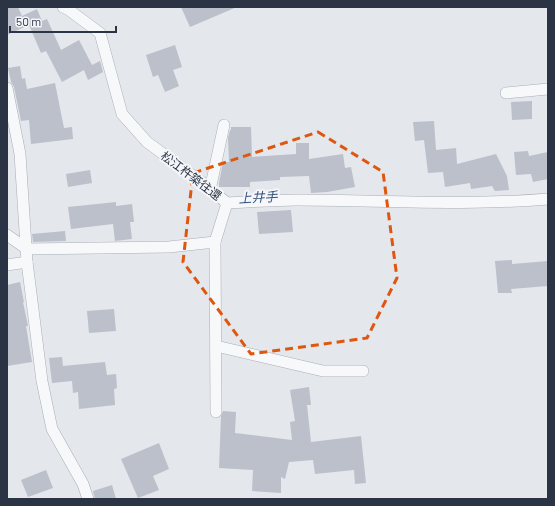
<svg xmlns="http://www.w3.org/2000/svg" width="555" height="506" viewBox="0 0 555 506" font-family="Barlow,'Noto Sans JP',sans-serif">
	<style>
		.building { fill: #bbc0ca }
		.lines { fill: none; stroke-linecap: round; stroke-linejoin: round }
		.street-casing { stroke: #a9aeb7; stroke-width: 12 }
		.street { stroke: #f7f8fa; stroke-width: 11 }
		.marked { fill: none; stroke: #df570f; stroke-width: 3; stroke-dasharray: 8 5; stroke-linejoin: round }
		.labels { text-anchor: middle; stroke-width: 4; stroke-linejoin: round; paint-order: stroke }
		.street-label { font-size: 12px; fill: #2b3445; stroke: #f4f6f9 }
		.water-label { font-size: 13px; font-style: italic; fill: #34527a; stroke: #f4f6f9 }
	</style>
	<rect width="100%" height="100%" fill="#e4e7ec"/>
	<g class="building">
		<polygon points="7,7 18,7 22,16 37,9 42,21 47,19 61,50 79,40 92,65 100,61 103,72 88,80 84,70 62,82 46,51 41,53 29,25 7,35"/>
		<polygon points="181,7 237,7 190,27"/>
		<polygon points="175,45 182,67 173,70 179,86 165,92 158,75 153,77 146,55"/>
		<polygon points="20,66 22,79 25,78 27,89 55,83 64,128 72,127 73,139 31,144 29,120 21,121 14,87 11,82 8,68"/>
		<polygon points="532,101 532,119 512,120 511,102"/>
		<polygon points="434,121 436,150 456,148 457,164 496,154 507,176 509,190 495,191 492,186 471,189 470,183 445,187 443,172 428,173 424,140 415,141 413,122"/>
		<polygon points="231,127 251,127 252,157 296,154 296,143 309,143 309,159 343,154 345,168 351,167 355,187 327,192 311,193 309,176 280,177 280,180 250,182 250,187 219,187 219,183 223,162 229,162 228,138 230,130 231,130"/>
		<polygon points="528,151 529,156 548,152 548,179 533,182 531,174 516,175 514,152"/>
		<polygon points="90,170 92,183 68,187 66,174"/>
		<polygon points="116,202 116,206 132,204 134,222 130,222 132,239 115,241 113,224 71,229 68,207"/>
		<polygon points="291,210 293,232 259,234 257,212"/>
		<polygon points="65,231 66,241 33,242 32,234"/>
		<polygon points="512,260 512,264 548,261 548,286 511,289 512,293 498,293 495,261"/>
		<polygon points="20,282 24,302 23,302 28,326 26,326 32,362 7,366 7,285"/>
		<polygon points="114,309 116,331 89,333 87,311"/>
		<polygon points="62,357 63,366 105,362 107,375 116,374 117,388 114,389 115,405 79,409 78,392 73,393 72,381 52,383 49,358"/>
		<polygon points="309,387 311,405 307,405 311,442 361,436 366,483 355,484 354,470 315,474 313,460 289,462 285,479 281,477 281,493 252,491 253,470 219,468 221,416 223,411 236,412 235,433 292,440 290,422 295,421 290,390"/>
		<polygon points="159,443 169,469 153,476 159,490 138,498 121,459"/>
		<polygon points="46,470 53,488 28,497 21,480"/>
		<polygon points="112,485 116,499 95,499 93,491"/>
	</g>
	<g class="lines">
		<g class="street-casing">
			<g id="street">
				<path d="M63 7 69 10 100 33 122 114 147 142 200 181 227 203C250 202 273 200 297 200 380 200 464 206 548 199"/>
				<polyline points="7,88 20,154 27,262 42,381 52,429 83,484 88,499"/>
				<polyline points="506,93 548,89"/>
				<polyline points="210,190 224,125"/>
				<polyline points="7,235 27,249 169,247 215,242 227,203"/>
				<polyline points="215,242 216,412"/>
				<polyline points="7,265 27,262"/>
				<polyline points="216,346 323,371 363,371"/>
			</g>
		</g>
		<use href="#street" class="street"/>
	</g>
	<path class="marked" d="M318 132 383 172 397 278 367 338 251 354 183 262 193 173Z"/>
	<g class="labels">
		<g class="street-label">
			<text transform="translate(191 176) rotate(37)" y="4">松江杵築往還</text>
		</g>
		<g class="water-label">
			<text transform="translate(258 197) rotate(-3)" y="5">上井手</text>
		</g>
	</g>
	<rect width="555" height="506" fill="none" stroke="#2b3445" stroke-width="16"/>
	<path d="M10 26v6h106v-6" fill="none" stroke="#2b3445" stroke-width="2"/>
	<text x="16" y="26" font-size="12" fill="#2b3445" stroke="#f4f6f9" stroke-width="3" paint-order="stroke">50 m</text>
</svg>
